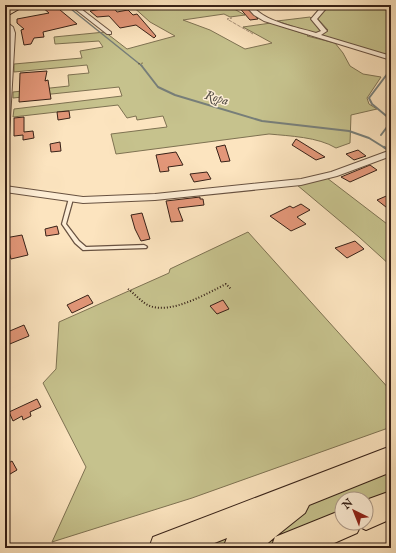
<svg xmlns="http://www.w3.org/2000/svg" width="396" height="553" viewBox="0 0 396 553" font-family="'IM FELL English',serif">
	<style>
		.green { fill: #c6c28d; stroke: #7e7252 }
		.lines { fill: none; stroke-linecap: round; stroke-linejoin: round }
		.stream-far2 { stroke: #777e79; stroke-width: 1.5 }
		.stream-far1 { stroke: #777e79; stroke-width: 2 }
		.stream { stroke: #777e79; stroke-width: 2.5 }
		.building { fill: #e39779; stroke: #372117 }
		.lane-casing { stroke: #685241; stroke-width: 2.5 }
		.street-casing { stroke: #685241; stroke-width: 2 }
		.primary-casing { stroke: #372117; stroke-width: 2 }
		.highway-casing { stroke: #372117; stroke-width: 2 }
		.path-far2 { stroke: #372117; stroke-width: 1; stroke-dasharray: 0.5 1; stroke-linecap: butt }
		.path-far1 { stroke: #372117; stroke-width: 1.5; stroke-dasharray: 0.5 1.5; stroke-linecap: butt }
		.path { stroke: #372117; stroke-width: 2; stroke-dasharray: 1 2; stroke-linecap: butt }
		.lane { fill: #fdedd5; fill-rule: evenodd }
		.street { fill: #fdedd5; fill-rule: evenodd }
		.primary { fill: #fce4bf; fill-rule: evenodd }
		.highway { fill: #fce4bf; fill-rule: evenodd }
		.labels { text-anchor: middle; stroke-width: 3; stroke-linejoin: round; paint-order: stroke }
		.far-water-label { font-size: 13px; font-style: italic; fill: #575048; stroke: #fdedd5 }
	</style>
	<rect width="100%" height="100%" fill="#fce4bf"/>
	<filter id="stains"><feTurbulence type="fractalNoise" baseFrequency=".005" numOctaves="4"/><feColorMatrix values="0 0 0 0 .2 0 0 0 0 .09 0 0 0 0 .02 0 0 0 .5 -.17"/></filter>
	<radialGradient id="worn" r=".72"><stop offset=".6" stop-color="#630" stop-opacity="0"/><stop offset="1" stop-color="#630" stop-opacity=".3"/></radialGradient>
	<g class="green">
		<path d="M131 5H227L245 15 230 17 224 14 183 20 210 30 245 49 272 43 243 27 271 23 308 35 307 36 335 43 343 53 350 66 363 74 381 77 367 98 369 104 377 109 351 115 350 143 336 148C318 137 290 136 269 134L116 154 111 134 167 127 163 116 137 120 136 116 127 118 118 105 13 117 14 109 122 96 119 87 13 98V92L69 86 68 75 89 73 87 65 14 72V64L82 58 80 51 103 47 99 41 55 44 54 37 105 32 127 49 175 36 150 22Z"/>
		<polygon points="329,5 391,5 391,56 318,35 328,30 317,18"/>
		<polygon points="310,17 321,27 322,31 315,34 277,21"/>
		<polygon points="327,178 391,227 391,266 359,237 297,185"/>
		<polygon points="248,232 391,391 391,427 192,498 52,542 86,467 43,383 56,369 59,322 169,273 170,269"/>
		<polygon points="391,468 391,495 366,505 366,499 342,499 342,515 261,548 190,548"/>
	</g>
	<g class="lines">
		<polyline class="stream-far2" points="66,5 142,66"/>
		<g class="stream-far1">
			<polyline points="141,65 158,87 175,95 262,121 349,131 369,138 385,148"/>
			<polyline points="381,135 390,123 390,119 372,104 369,98 391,69"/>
		</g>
		<polyline class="stream" points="384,147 391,152"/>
	</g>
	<g class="building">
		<polygon points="54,5 77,24 43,32 44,37 34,38 31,44 24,45 21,30 24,29 17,23 17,19 49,13 42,7"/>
		<polygon points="237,5 244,5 258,19 250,20"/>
		<polygon points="113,7 117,12 128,10 133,15 137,14 156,36 154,38 136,25 120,28 109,16 97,17 90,11"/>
		<polygon points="47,71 45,81 48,80 51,99 19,102 20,73"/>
		<polygon points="69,111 70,118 58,120 57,112"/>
		<polygon points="24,117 24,132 33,131 34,138 23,140 23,135 14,136 14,118"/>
		<polygon points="296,139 325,157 316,160 292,145"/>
		<polygon points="60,142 61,151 51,152 50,144"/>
		<polygon points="225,145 230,161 221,162 216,147"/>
		<polygon points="358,150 366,156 354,160 346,154"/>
		<polygon points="176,152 183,165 168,167 169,171 160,172 156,155"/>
		<polygon points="370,165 377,170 350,182 341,177"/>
		<polygon points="207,172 211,179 194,182 190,174"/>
		<polygon points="391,194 391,211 377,200"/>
		<polygon points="200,197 200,199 203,199 204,205 178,208 183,221 171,222 166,201"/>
		<polygon points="301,204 310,210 297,217 306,224 291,231 270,216 290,206 293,208"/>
		<polygon points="142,213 150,239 141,241 135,229 131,215"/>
		<polygon points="57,226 59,234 46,236 45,229"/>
		<polygon points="22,235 28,255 11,259 5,238"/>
		<polygon points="355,241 364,249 347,258 335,248"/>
		<polygon points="88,295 93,303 72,313 67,305"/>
		<polygon points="223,300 229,309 217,314 210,306"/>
		<polygon points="24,325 29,336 5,346 5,333"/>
		<polygon points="37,399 41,407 30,412 31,416 23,420 22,416 13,421 9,412"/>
		<polygon points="12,461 17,470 5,477 5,465"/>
	</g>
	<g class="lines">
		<g class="lane-casing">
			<g id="lane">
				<polygon points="102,5 109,5 78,10 77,9"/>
				<polygon points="69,198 73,198 73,199 66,224 79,241 86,247 144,245 146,246 147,247 146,248 83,250 75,243 62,224"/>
			</g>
		</g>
		<g class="street-casing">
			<g id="street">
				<polygon points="70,5 76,5 111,32 111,34 107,34"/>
				<path d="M245 5H251C267 23 293 26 316 33L321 31 311 19 323 5H329L317 19 327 31 321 35 391 56V60L264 21 254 15Z"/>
				<polygon points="5,21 13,27 15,33 9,136 5,138 5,85 9,33 8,29 5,26"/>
				<polygon points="391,150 391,156 337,176 301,185 155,200 83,203 5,192 5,186 83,197 155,194 301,179 331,172"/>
			</g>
		</g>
		<g class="primary-casing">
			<polygon id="primary" points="15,5 26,5 5,17 5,10"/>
		</g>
		<g class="highway-casing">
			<polygon id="highway" points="391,446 391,472 309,505 305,513 275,537 342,510 342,523 366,523 366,500 391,491 391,519 366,530 360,527 357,533 323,548 271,548 275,537 262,548 223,548 227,538 202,548 149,548 153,537"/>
		</g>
		<g class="path-far2">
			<polyline points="232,18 227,19 253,34"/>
			<polyline points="138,64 143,63"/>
		</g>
		<polyline class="path-far1" points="8,141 8,182"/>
		<path class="path" d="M128 289C135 294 142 303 150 306 172 314 206 294 226 284L231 289"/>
		<use href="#lane" class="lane"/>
		<use href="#street" class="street"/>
		<use href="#primary" class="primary"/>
		<use href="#highway" class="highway"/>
	</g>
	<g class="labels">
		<g class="far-water-label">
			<text transform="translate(217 97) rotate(16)" y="5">Ropa</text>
		</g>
	</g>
	<rect width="396" height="553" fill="none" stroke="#fce4bf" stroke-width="20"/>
	<rect x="6" y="6" width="384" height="541" fill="none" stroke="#372117" stroke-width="2"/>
	<rect x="10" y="10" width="376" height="533" fill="none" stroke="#372117"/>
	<g transform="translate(354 511) rotate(317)"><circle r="19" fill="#fdedd5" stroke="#ae9b89"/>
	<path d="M0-3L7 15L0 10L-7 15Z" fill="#8f2418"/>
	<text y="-6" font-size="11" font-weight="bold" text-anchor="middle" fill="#372117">N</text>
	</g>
	<rect width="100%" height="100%" filter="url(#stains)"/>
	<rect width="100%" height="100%" fill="url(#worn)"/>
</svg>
